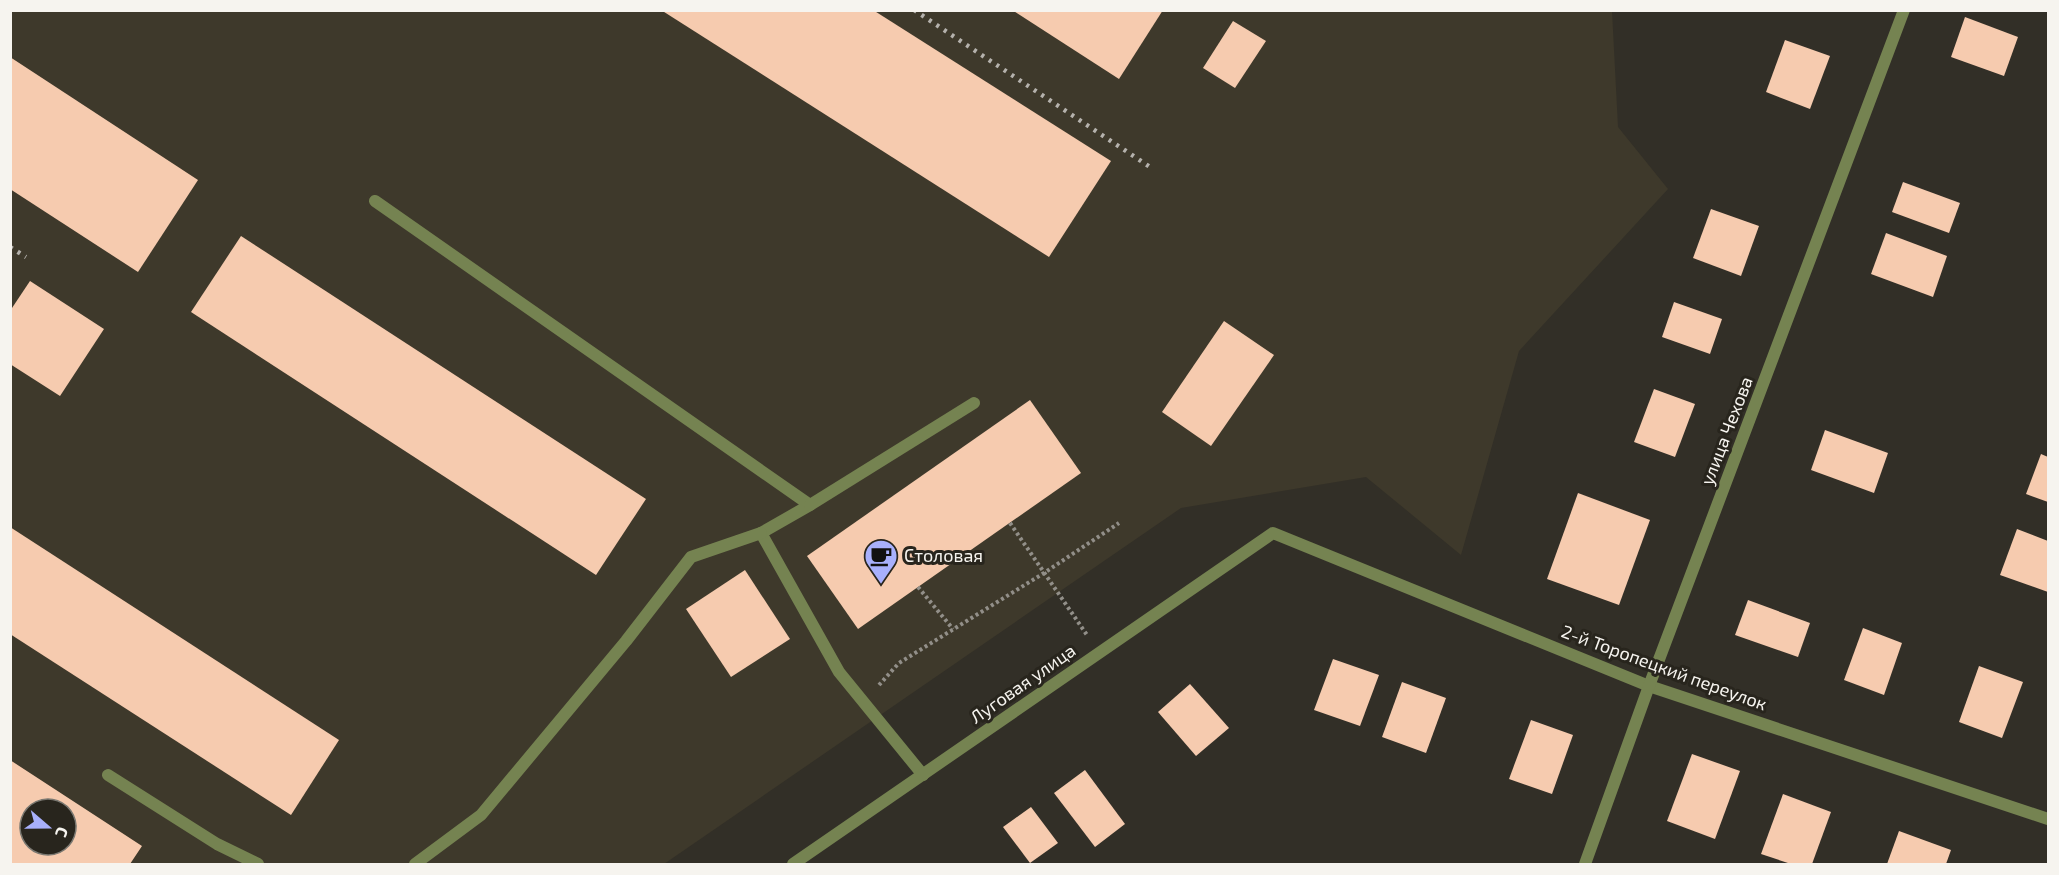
<svg xmlns="http://www.w3.org/2000/svg" width="2059" height="875" viewBox="0 0 2059 875" font-family="'Exo 2',sans-serif">
	<style>
		.built { fill: #3e392b; fill-rule: evenodd }
		.building { fill: #f6cbaf; fill-rule: evenodd }
		.lines { fill: none; stroke-linecap: round; stroke-linejoin: round }
		.path { stroke: #928f89; stroke-width: 4; stroke-dasharray: 3 3; stroke-linecap: butt }
		.service { stroke: #758351; stroke-width: 12 }
		.minor { stroke: #758351; stroke-width: 12 }
		.rail { stroke: #b5b2ad; stroke-width: 4.5; stroke-dasharray: 3 6; stroke-linecap: butt }
		.labels { text-anchor: middle; stroke-width: 6; stroke-linejoin: round; paint-order: stroke }
		.street-label { font-size: 18px; fill: #f6f4ef; stroke: #28251d }
		.poi-label { font-size: 18px; fill: #f6f4ef; stroke: #28251d; text-anchor: start }
	</style>
	<rect width="100%" height="100%" fill="#322f27"/>
	<path class="built" d="M10 11H1612L1618 127 1668 189 1519 351 1461 555 1366 477 1181 508 664 864H11ZM30 809H66V845H30Z"/>
	<g class="building">
		<polygon points="661,10 873,10 1111,161 1049,257"/>
		<polygon points="1012,10 1163,10 1119,79"/>
		<polygon points="1965,17 2018,37 2004,76 1951,57"/>
		<polygon points="1233,21 1266,41 1235,88 1203,68"/>
		<polygon points="1785,40 1830,56 1810,109 1766,92"/>
		<polygon points="10,57 198,180 138,272 10,189"/>
		<polygon points="1903,182 1960,203 1949,233 1892,212"/>
		<polygon points="1711,209 1759,226 1741,276 1693,258"/>
		<polygon points="1886,233 1947,256 1933,297 1871,274"/>
		<polygon points="241,236 646,499 596,575 191,312"/>
		<polygon points="30,281 104,329 60,396 10,364 10,311"/>
		<polygon points="1674,302 1722,319 1710,354 1662,337"/>
		<polygon points="1224,321 1274,355 1211,446 1162,412"/>
		<polygon points="1654,389 1695,404 1675,457 1634,442"/>
		<polygon points="1030,400 1081,473 858,629 807,556"/>
		<polygon points="1825,430 1888,453 1874,493 1811,470"/>
		<polygon points="2041,454 2048,457 2048,502 2026,494"/>
		<polygon points="1578,493 1650,520 1619,605 1547,579"/>
		<polygon points="10,527 339,740 291,815 10,634"/>
		<polygon points="2017,529 2048,541 2048,592 2000,575"/>
		<polygon points="745,570 790,639 731,677 686,609"/>
		<polygon points="1748,600 1810,623 1798,657 1735,635"/>
		<polygon points="1863,628 1902,643 1884,695 1844,680"/>
		<polygon points="1333,659 1379,675 1360,726 1314,710"/>
		<polygon points="1979,666 2023,682 2002,738 1959,722"/>
		<polygon points="1402,682 1446,698 1426,753 1382,737"/>
		<polygon points="1190,684 1229,728 1196,756 1158,712"/>
		<polygon points="1531,720 1573,735 1552,794 1509,779"/>
		<polygon points="1692,754 1740,771 1715,839 1667,821"/>
		<path d="M10 760 142 846 130 864H10ZM30 809H66V845H30Z"/>
		<polygon points="1085,770 1125,824 1095,847 1054,793"/>
		<polygon points="1783,794 1831,812 1812,864 1791,864 1761,854"/>
		<polygon points="1031,807 1058,843 1030,863 1003,827"/>
		<polygon points="1899,831 1951,850 1946,864 1887,864"/>
	</g>
	<g class="lines">
		<g class="path">
			<polyline points="1010,523 1087,635"/>
			<polyline points="918,587 953,629"/>
			<polyline points="879,685 899,663 1044,573 1119,523"/>
		</g>
		<g class="service">
			<polyline points="375,201 810,505 761,533 839,672 923,775"/>
			<polyline points="810,505 974,403"/>
			<polyline points="108,775 217,844 258,864"/>
			<polyline points="415,864 481,815 626,641 691,557 761,533"/>
		</g>
		<g class="minor">
			<polyline points="793,864 1273,533 1649,686 2048,819"/>
			<polyline points="1585,864 1649,686 1904,10"/>
		</g>
		<g class="rail">
			<polyline points="914,10 1150,167"/>
			<polyline points="10,247 26,257"/>
		</g>
	</g>
	<defs>
		<g id="cafe-pin" transform="scale(1.725)"><path d="M0 17L-7.5 6A9.5 9.5 0 1 1 7.5 6Z" fill="#a8b0fc" stroke="#28251d"/><path d="M-5.5-4.5H6V0H3Q3 3.5 0 3.5H-2.5Q-5.5 3.5-5.5 0ZM3-3.2v2h1.7v-2ZM-6 4.5H4V6H-6Z" fill="#111"/></g>
	</defs>
	<g fill-rule="evenodd">
		<use href="#cafe-pin" x="881" y="556"/>
	</g>
	<g class="labels">
		<g class="street-label">
			<text transform="translate(1727 431) rotate(-69)" y="6">улица Чехова</text>
			<text transform="translate(1664 668) rotate(20)" y="6">2-й Торопецкий переулок</text>
			<text transform="translate(1023 684) rotate(-35)" y="6">Луговая улица</text>
		</g>
		<g class="poi-label">
			<text x="904" y="562">Столовая</text>
		</g>
	</g>
	<rect width="2059" height="875" fill="none" stroke="#f6f4ef" stroke-width="24"/>
	<g transform="translate(48 827) rotate(110)"><circle r="28" fill="#28251d" stroke="#7a7871" stroke-width="1.5"/>
	<path d="M0-4.5L10 22L0 15L-10 22Z" fill="#a8b0fc"/>
	<text y="-9" font-size="16" font-weight="bold" text-anchor="middle" fill="#f6f4ef">С</text>
	</g>
</svg>
